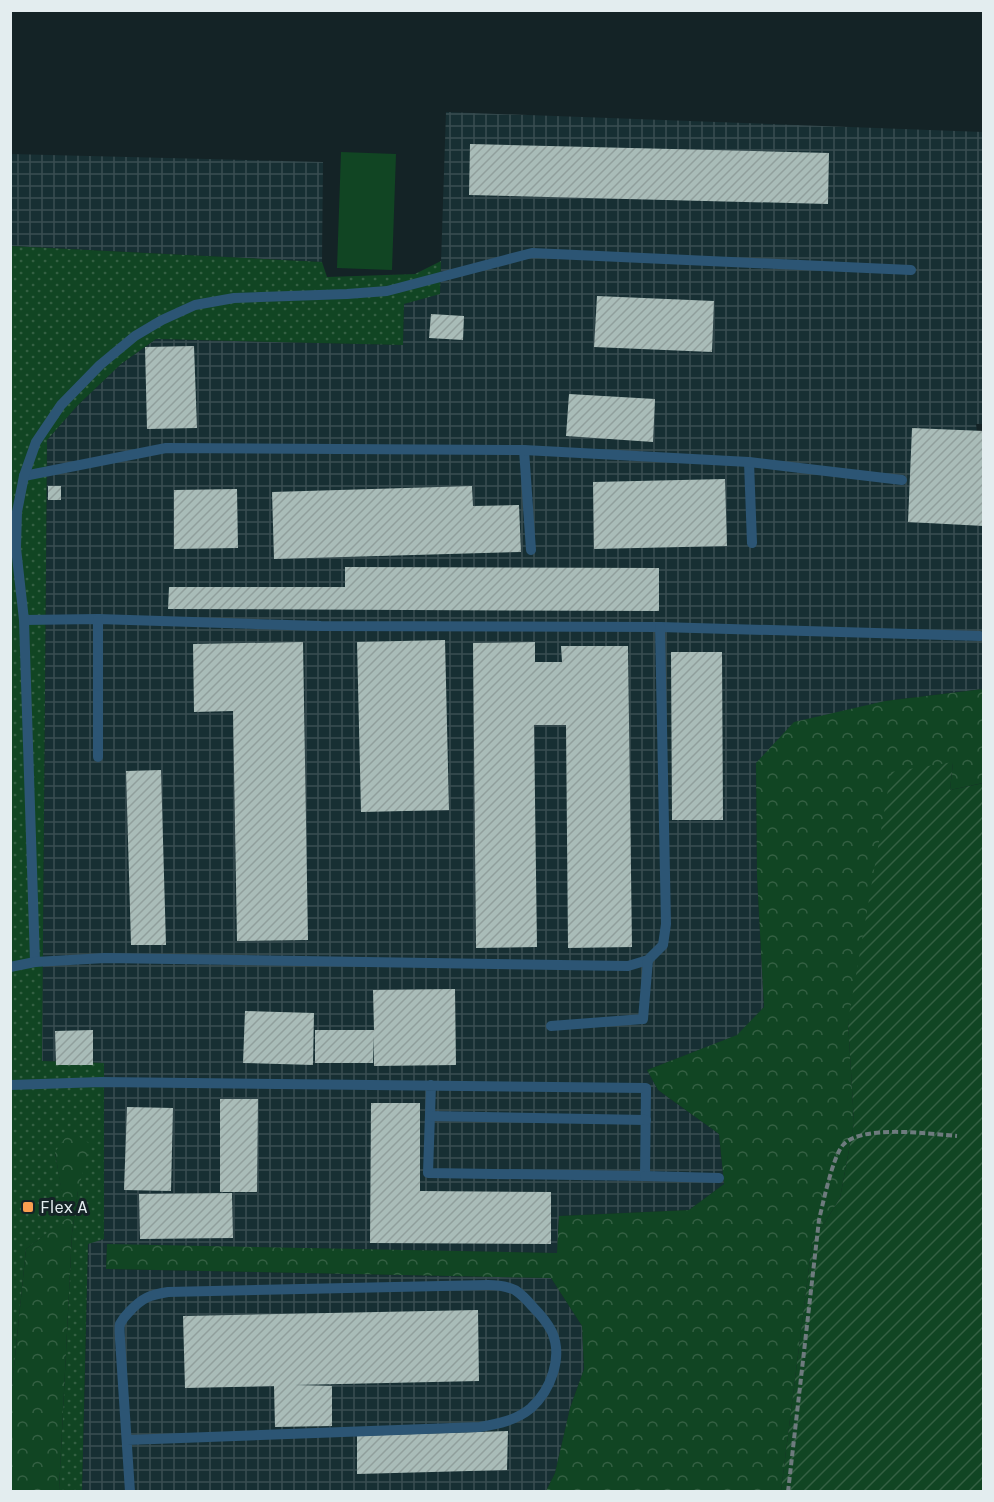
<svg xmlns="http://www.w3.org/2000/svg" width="994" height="1502" viewBox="0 0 994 1502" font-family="Karla,sans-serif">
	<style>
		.industrial { fill: url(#industrial-grid) }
		.grass { fill: url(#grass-dots) }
		.forest { fill: url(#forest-crowns) }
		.garden { fill: url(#garden-furrows) }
		.pitch { fill: #114523 }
		.building { fill: url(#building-hatch) }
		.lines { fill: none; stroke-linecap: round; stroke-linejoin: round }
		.path { stroke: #6e7b7e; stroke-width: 4; stroke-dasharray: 6 3; stroke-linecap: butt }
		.lane { stroke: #2c5574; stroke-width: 10 }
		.poi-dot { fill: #fb9e50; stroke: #142326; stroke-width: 2 }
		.labels { text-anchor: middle; stroke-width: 6; stroke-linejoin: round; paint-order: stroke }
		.poi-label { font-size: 18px; fill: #e3edef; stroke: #142326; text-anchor: start }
	</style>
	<defs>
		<pattern id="industrial-grid" width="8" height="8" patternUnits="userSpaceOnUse" patternTransform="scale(1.5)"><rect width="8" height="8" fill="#172f33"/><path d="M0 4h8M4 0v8" fill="none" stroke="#394d51"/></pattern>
		<pattern id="grass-dots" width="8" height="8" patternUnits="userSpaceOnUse" patternTransform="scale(1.5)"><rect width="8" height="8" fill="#114523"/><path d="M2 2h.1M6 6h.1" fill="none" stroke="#346043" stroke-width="1.8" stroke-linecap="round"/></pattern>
		<pattern id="forest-crowns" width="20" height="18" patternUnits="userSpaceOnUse" patternTransform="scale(1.5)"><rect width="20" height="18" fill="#114523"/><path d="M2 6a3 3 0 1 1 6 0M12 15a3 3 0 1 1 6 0" fill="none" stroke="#346043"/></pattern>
		<pattern id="garden-furrows" width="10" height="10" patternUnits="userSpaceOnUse" patternTransform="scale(1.5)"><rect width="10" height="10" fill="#114523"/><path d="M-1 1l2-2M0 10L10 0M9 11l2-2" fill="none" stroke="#346043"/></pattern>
		<pattern id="building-hatch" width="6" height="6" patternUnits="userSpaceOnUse" patternTransform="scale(1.5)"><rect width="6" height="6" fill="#a9bcb8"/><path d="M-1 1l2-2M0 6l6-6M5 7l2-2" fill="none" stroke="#909f9c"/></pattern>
	</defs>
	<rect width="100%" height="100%" fill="#142326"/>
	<g class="industrial">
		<polygon points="446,112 983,132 984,424 976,424 984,490 983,689 885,701 756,763 757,877 764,1007 738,1035 647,1070 658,1090 719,1134 724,1184 689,1210 559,1216 557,1253 107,1245 106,1269 551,1278 582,1326 584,1369 570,1408 555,1473 546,1491 82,1491 88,1244 104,1063 42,1061 47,440 78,405 121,364 156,339 403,345 404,304 440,293"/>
		<polygon points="10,154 323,162 322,262 11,246"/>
	</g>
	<polygon class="grass" points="11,246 322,262 327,277 415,274 441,261 440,294 404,304 403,345 156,339 121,364 78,405 47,440 42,1061 104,1063 104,1239 88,1244 82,1491 59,1491 72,1233 78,1191 55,1153 67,1219 26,1249 11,1396"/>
	<g class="forest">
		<polygon points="983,689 983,783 950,790 953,762 848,1021 854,1123 840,1198 812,1243 781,1491 546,1491 555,1473 570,1408 584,1369 582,1326 551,1278 106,1269 107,1244 557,1253 559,1216 689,1210 724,1184 719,1134 658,1090 647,1070 737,1035 764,1007 757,877 756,763 794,722 885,701"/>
		<polygon points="70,1131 90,1144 78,1191 72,1233 59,1491 11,1491 11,1396 26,1249 66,1219 55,1152"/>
	</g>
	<polygon class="garden" points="953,762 950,790 984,783 983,1491 781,1491 812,1243 840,1198 854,1123 848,1021 891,772"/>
	<polygon class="pitch" points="341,152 396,154 392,270 337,268"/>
	<g class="building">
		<polygon points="470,144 829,153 828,204 469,195"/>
		<polygon points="597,296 714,301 712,352 594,347"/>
		<polygon points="431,314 464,316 463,340 429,338"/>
		<polygon points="194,346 197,428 147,429 145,347"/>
		<polygon points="569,394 655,399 653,442 566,436"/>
		<polygon points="912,428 984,431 984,526 908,522"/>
		<polygon points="725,479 727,546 594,549 593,482"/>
		<rect x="48" y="486" width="13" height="14"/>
		<polygon points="472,486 473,506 519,505 521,552 274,559 272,492"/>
		<polygon points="237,489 238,548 174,549 174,490"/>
		<polygon points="345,567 659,568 659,611 168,609 169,587 345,587"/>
		<polygon points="445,640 449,810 361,812 357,642"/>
		<polygon points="303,642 308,940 237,941 233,711 194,712 193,644"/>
		<polygon points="535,642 535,662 562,662 561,646 628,646 632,947 568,948 566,725 534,725 537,947 476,948 473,643"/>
		<polygon points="671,652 722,652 723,820 672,820"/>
		<polygon points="161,770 166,945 131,945 126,771"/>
		<polygon points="455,989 456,1065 374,1066 374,1036 373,1063 315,1063 315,1030 374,1030 373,990"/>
		<polygon points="245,1011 314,1013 313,1065 243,1063"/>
		<polygon points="93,1030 93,1065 56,1065 55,1031"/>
		<polygon points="220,1099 258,1099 257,1192 220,1192"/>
		<polygon points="371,1103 420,1103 420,1191 551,1192 551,1244 370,1243"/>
		<polygon points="127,1107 173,1108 171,1191 124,1190"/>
		<polygon points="232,1193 233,1238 140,1239 139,1194"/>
		<polygon points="478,1310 479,1381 295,1385 332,1386 332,1426 275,1427 274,1386 185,1388 183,1316"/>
		<polygon points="508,1431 507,1470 357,1474 357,1436"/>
	</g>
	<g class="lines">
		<path class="path" d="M788 1492 819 1220C823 1203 833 1156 843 1145 862 1124 930 1134 957 1136"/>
		<g class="lane">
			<polyline points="524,450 531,550"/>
			<polyline points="749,462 752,543"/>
			<polyline points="24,476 166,448 524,450 749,462 902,480"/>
			<polyline points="24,620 98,619 321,626 660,627 980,636"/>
			<polyline points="98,757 98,619"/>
			<polyline points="35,962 24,620 16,548 17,512 24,476 36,442 61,405 100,365 135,336 162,320 195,305 234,298 347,294 387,291 532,253 911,270"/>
			<polyline points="10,967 35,962 105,958 628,966 648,960 663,945 666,924 660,627"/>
			<polyline points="551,1026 643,1019 648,960"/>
			<polyline points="10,1085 101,1082 646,1088 645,1176 428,1173 431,1085"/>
			<polyline points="430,1116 646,1120"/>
			<polyline points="645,1176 719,1178"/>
			<path d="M127 1440 480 1427C498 1424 517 1420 531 1408 551 1390 563 1357 552 1332 547 1322 539 1313 532 1306 527 1300 521 1294 515 1290 506 1286 497 1285 488 1285L168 1292C149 1295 142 1298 129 1312 126 1315 122 1320 120 1324 119 1329 120 1335 120 1339L130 1492"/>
		</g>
	</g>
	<rect class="poi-dot" x="22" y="1201" width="12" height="12" rx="3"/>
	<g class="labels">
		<g class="poi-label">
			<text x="40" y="1213">Flex A</text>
		</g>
	</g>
	<rect width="994" height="1502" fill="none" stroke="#e3edef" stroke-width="24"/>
</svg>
